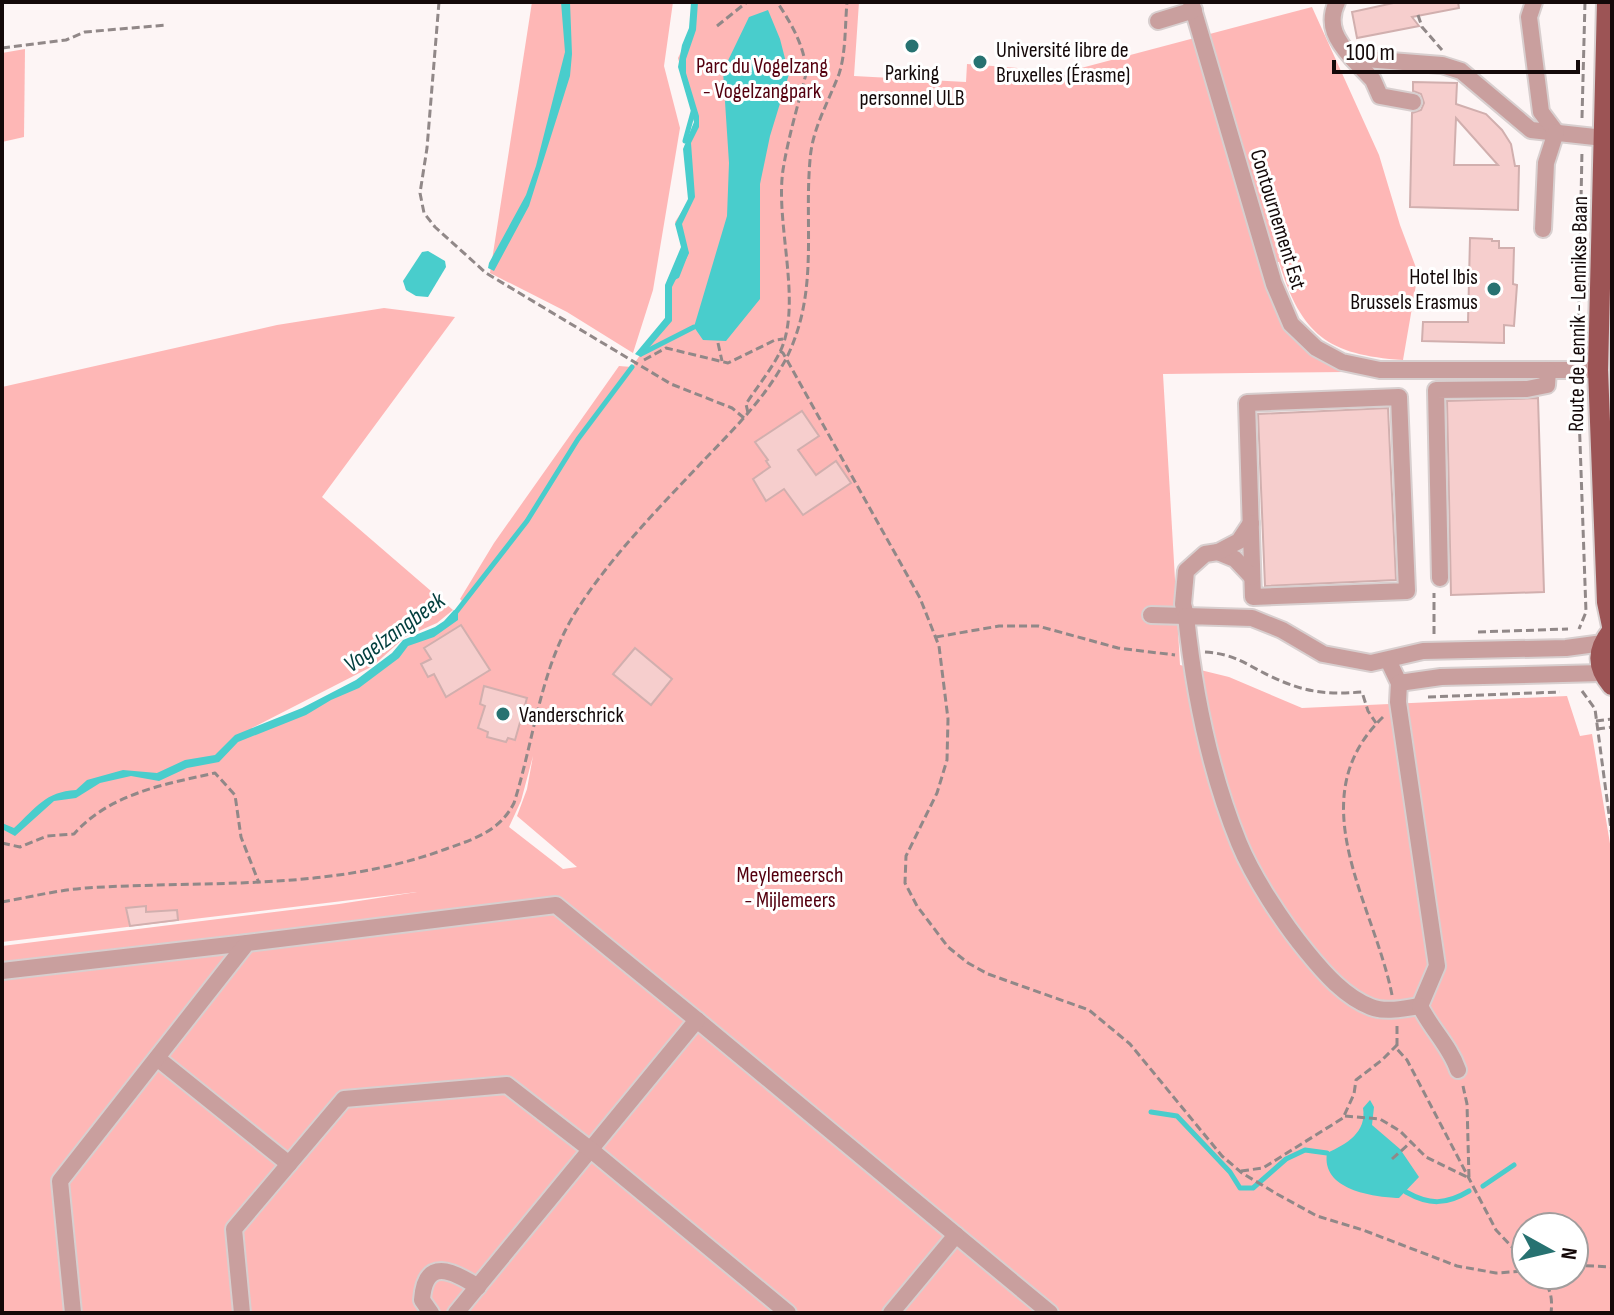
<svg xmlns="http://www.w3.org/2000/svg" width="1614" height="1315" viewBox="0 0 1614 1315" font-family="'Sofia Sans Condensed',sans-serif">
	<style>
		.green { fill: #feb7b6; fill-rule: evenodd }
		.water { fill: #49cdcc }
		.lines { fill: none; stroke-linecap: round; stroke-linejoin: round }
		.stream { stroke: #49cdcc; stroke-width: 5 }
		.building { fill: #f6cecd; stroke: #d1afae; stroke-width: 2; fill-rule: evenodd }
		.minor-casing { stroke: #d8cfcf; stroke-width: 20 }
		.major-casing { stroke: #d8cfcf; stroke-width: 24 }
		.path { stroke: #918888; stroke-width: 3; stroke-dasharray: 8 4; stroke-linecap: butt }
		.minor { stroke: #c99f9e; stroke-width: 16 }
		.major { stroke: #9c5455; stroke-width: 20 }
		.poi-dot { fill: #277271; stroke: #fff; stroke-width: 3 }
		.labels { text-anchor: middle; stroke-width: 6; stroke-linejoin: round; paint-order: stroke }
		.poi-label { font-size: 22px; fill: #140909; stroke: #fff; text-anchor: start }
		.park-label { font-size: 22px; fill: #54000f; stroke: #fff }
		.street-label { font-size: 22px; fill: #140909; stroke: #fff }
		.water-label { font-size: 24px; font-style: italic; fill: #003e3d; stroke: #fff }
	</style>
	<rect width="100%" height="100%" fill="#fdf5f5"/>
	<g class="green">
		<polygon points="532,2 673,2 664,66 680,128 653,290 633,353 567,312 490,273"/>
		<path d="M694 2H859L854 76 966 82 967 64 1066 72 1312 7 1379 155 1400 225 1418 273 1403 360C1328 355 1301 335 1279 262H1261L1312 353 1345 372 1163 374 1180 665 1229 677 1302 708 1567 696 1580 736 1592 734 1612 856V1313H2V946L339 904 417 892 2 942V387L277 325 384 308 455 317 322 497 453 610 437 623 405 637 373 666 252 728V734L360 682 403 644 451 622 463 602 460 599 494 543 619 366 632 367 665 318 667 281 683 246 675 222 690 199 685 146 696 126 678 58 692 30ZM533 756 527 789 517 816 577 867 563 869 509 827 521 801ZM1526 1227H1574V1275H1526Z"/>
		<polygon points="25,49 24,137 2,142 2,53"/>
	</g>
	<g class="water">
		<polygon points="561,2 570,2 572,54 570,76 529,206 494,271 488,268 489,263 526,195 536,166 565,52"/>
		<polygon points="691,2 698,2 696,30 686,59 686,73 699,116 699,127 691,143 695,197 682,224 689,253 672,287 672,321 641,357 635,354 665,318 665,285 681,247 675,224 688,199 683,149 694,122 678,67 682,45 689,28"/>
		<polygon points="768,10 780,39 789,74 770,136 760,184 760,299 726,341 703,340 694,327 727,216 729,163 723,71 749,17"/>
		<polygon points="428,251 445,261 446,267 428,297 416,296 406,290 403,281 422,252"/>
		<path d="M454 610 458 613V620L434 637 408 646 399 658 359 688 331 700 306 715 238 742 219 762 187 768 159 781 131 776 100 783 76 798 54 801 15 836 2 829V823L14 828C37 807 45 792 76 790L87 780 123 770 157 773 185 760 215 755 235 735 302 708 356 680 392 653 403 640 435 627 444 621Z"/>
		<path d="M1370 1100 1374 1107 1372 1125 1400 1149 1419 1177 1399 1198C1373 1197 1321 1190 1327 1153 1347 1144 1367 1132 1363 1108Z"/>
	</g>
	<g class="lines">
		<g class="stream">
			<polyline points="685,141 693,112"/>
			<polyline points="673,278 677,276 686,253"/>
			<polyline points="641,354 694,327"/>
			<polyline points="453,616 527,521 578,439 632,367"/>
			<polyline points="1151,1112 1177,1116 1230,1172 1240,1188 1253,1188 1286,1159 1305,1150 1327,1153"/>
			<polyline points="1483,1186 1514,1165"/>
			<path d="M1406 1192C1429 1205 1446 1205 1469 1191"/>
		</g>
	</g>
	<g class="building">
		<polygon points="1398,2 1458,2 1459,8 1412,17 1419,26 1357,38 1352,12"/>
		<path d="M1413 82 1457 83 1456 104 1486 114 1502 130 1511 144 1515 166H1519L1518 210 1410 207 1412 113 1421 110 1424 103 1421 94 1413 91ZM1456 118 1498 165H1454Z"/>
		<polygon points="1470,238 1492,239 1492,241 1499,241 1499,248 1514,248 1513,284 1517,285 1514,326 1504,325 1504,343 1422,341 1423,322 1468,322"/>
		<polygon points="1538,398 1544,592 1451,595 1447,401"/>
		<polygon points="1388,408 1396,580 1265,586 1258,414"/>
		<polygon points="802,411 819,436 798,450 816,475 836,461 851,483 803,515 784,489 766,501 753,479 770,467 766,461 768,460 755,442"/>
		<polygon points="461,625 490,670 446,697 434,674 428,677 421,664 431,659 424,648"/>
		<polygon points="635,648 672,679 651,705 613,674"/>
		<polygon points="484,686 527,698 515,740 508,738 506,742 487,737 488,732 478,728 485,706 480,704"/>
		<polygon points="146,906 146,912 177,910 178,920 130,926 126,908"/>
	</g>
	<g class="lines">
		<g class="minor-casing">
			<g id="minor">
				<polyline points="1191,2 1274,284 1291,324 1316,348 1342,362 1380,370 1598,370"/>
				<path d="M1337 2C1326 25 1337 41 1352 58L1442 65 1461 71 1531 130 1604 138"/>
				<polyline points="1534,2 1529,17 1541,112 1556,132"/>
				<polyline points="1158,21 1194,10"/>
				<polyline points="1352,58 1373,80 1380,96 1413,102"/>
				<polyline points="1543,229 1546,163 1556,132"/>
				<polygon points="1399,397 1407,591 1253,597 1247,403"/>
				<polyline points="1218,552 1235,559 1252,577"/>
				<polyline points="1440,578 1436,390 1527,389 1547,385 1548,370"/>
				<polyline points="1151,615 1186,616"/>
				<polyline points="1186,616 1183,604 1186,571 1205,554 1218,552 1239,541 1251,523"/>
				<path d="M1388 660 1399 683 1398 702 1437 966 1420 1006C1405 1008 1386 1013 1371 1007 1345 997 1324 973 1307 952 1283 923 1253 877 1239 843 1210 772 1194 692 1186 616L1252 618 1282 630 1323 654 1371 663 1423 651 1566 648 1603 643"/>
				<polyline points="1399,683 1441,677 1602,673"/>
				<polyline points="2,971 247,943"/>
				<path d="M1420 1006C1431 1029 1450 1046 1458 1070"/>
				<polyline points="697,1020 1050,1313"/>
				<polyline points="157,1058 289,1164"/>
				<polyline points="73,1313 60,1181 247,943 556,905 697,1020 456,1313"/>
				<polyline points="242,1313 234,1229 344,1099 507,1085 591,1150 788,1313"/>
				<path d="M431 1313 422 1300C425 1257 452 1270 478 1287"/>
				<polyline points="891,1313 956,1235"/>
			</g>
		</g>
		<g class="major-casing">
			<g id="major">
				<polyline points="1607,2 1598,370 1607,602 1612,626"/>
				<path d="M1612 631C1597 650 1596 666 1612 685"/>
			</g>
		</g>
		<g class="path">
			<polyline points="439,2 427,148 420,193 424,213 435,227 486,273 671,384 732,408 744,418"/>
			<polyline points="1418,15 1422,27 1442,50"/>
			<polyline points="717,26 747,2"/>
			<polyline points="2,48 66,40 85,32 166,25"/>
			<polyline points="1582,118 1585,2"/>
			<polyline points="718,343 722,361"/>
			<polyline points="780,351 783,353 920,598 939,646 948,719 947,760 937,793 906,856 905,883 917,906 948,947 968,963 988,974 1089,1010 1130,1044 1222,1156 1242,1173 1277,1194 1317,1216 1363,1230 1457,1266 1496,1273 1526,1271"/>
			<polyline points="1578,354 1582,150"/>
			<polyline points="644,360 666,348 728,363 775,340 783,339"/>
			<polyline points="1578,386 1586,612 1579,629"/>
			<path d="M748 413 746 404C757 387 771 370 780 352 803 304 775 224 783 170 788 138 798 105 806 74 806 48 791 23 777 2"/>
			<polyline points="1478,632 1568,629"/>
			<polyline points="1434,634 1434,593"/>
			<polyline points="936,637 999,626 1038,626 1118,648 1175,655"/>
			<path d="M1205 652C1235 654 1245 664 1270 676 1303 692 1326 695 1362 692L1368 711 1376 723"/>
			<polyline points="1582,691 1595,709 1612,837"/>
			<polyline points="1428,697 1560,692"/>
			<path d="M1383 717C1298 799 1374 903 1392 995"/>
			<polyline points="1596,721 1612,719"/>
			<polyline points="1597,729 1612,727"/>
			<path d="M2 843 20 847 47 836 74 834C109 794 165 784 215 773L235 795 241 837 259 883"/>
			<path d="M2 902C30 897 58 890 86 888 208 880 329 892 446 849 474 839 500 831 514 803 534 740 540 670 575 613 610 557 659 508 704 460 734 429 767 396 787 357 819 291 804 228 810 160 812 129 828 103 839 74 846 53 845 24 847 2"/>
			<polyline points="1397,1026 1397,1049 1407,1060 1496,1230 1526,1262"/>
			<polyline points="1345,1116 1380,1119 1400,1131 1426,1157 1469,1178 1467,1104 1463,1086"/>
			<polyline points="1392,1159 1410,1143"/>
			<polyline points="1241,1171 1263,1168 1343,1118 1354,1094 1356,1080 1382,1060 1397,1045"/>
			<polyline points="1574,1265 1612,1267"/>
			<path d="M1539 1275C1550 1286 1553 1297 1551 1313"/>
		</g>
		<use href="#minor" class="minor"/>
		<use href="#major" class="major"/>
	</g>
	<g class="poi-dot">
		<circle cx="912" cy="46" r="8"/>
		<circle cx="980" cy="62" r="8"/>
		<circle cx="1494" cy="289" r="8"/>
		<circle cx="503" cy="714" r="8"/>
	</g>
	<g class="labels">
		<g class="poi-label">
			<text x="996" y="57">Université libre de<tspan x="996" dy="25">Bruxelles (Érasme)</tspan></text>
			<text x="912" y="80" text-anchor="middle">Parking<tspan x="912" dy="25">personnel ULB</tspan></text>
			<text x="1478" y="284" text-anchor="end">Hotel Ibis<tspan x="1478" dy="25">Brussels Erasmus</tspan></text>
			<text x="519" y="722">Vanderschrick</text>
		</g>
		<g class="park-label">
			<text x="762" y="73">Parc du Vogelzang<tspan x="762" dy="25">- Vogelzangpark</tspan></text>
			<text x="790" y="882">Meylemeersch<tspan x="790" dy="25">- Mijlemeers</tspan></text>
		</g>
		<g class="street-label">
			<text transform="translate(1279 219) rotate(73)" y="8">Contournement Est</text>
			<text transform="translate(1577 314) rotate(-89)" y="8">Route de Lennik - Lennikse Baan</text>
		</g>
		<g class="water-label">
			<text transform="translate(394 632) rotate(-36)" y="8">Vogelzangbeek</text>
		</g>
	</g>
	<rect width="1614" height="1315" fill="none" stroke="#140909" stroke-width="8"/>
	<g transform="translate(1550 1251) rotate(98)"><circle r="38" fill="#ffffff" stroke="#a19d9d" stroke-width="2"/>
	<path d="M0-6L14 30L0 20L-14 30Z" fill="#277271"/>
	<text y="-12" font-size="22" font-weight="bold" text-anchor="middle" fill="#140909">N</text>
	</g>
	<path d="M1334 60v12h244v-12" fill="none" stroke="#140909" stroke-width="4"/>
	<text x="1346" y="60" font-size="24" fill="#140909" stroke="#ffffff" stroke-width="6" paint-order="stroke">100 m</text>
</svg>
